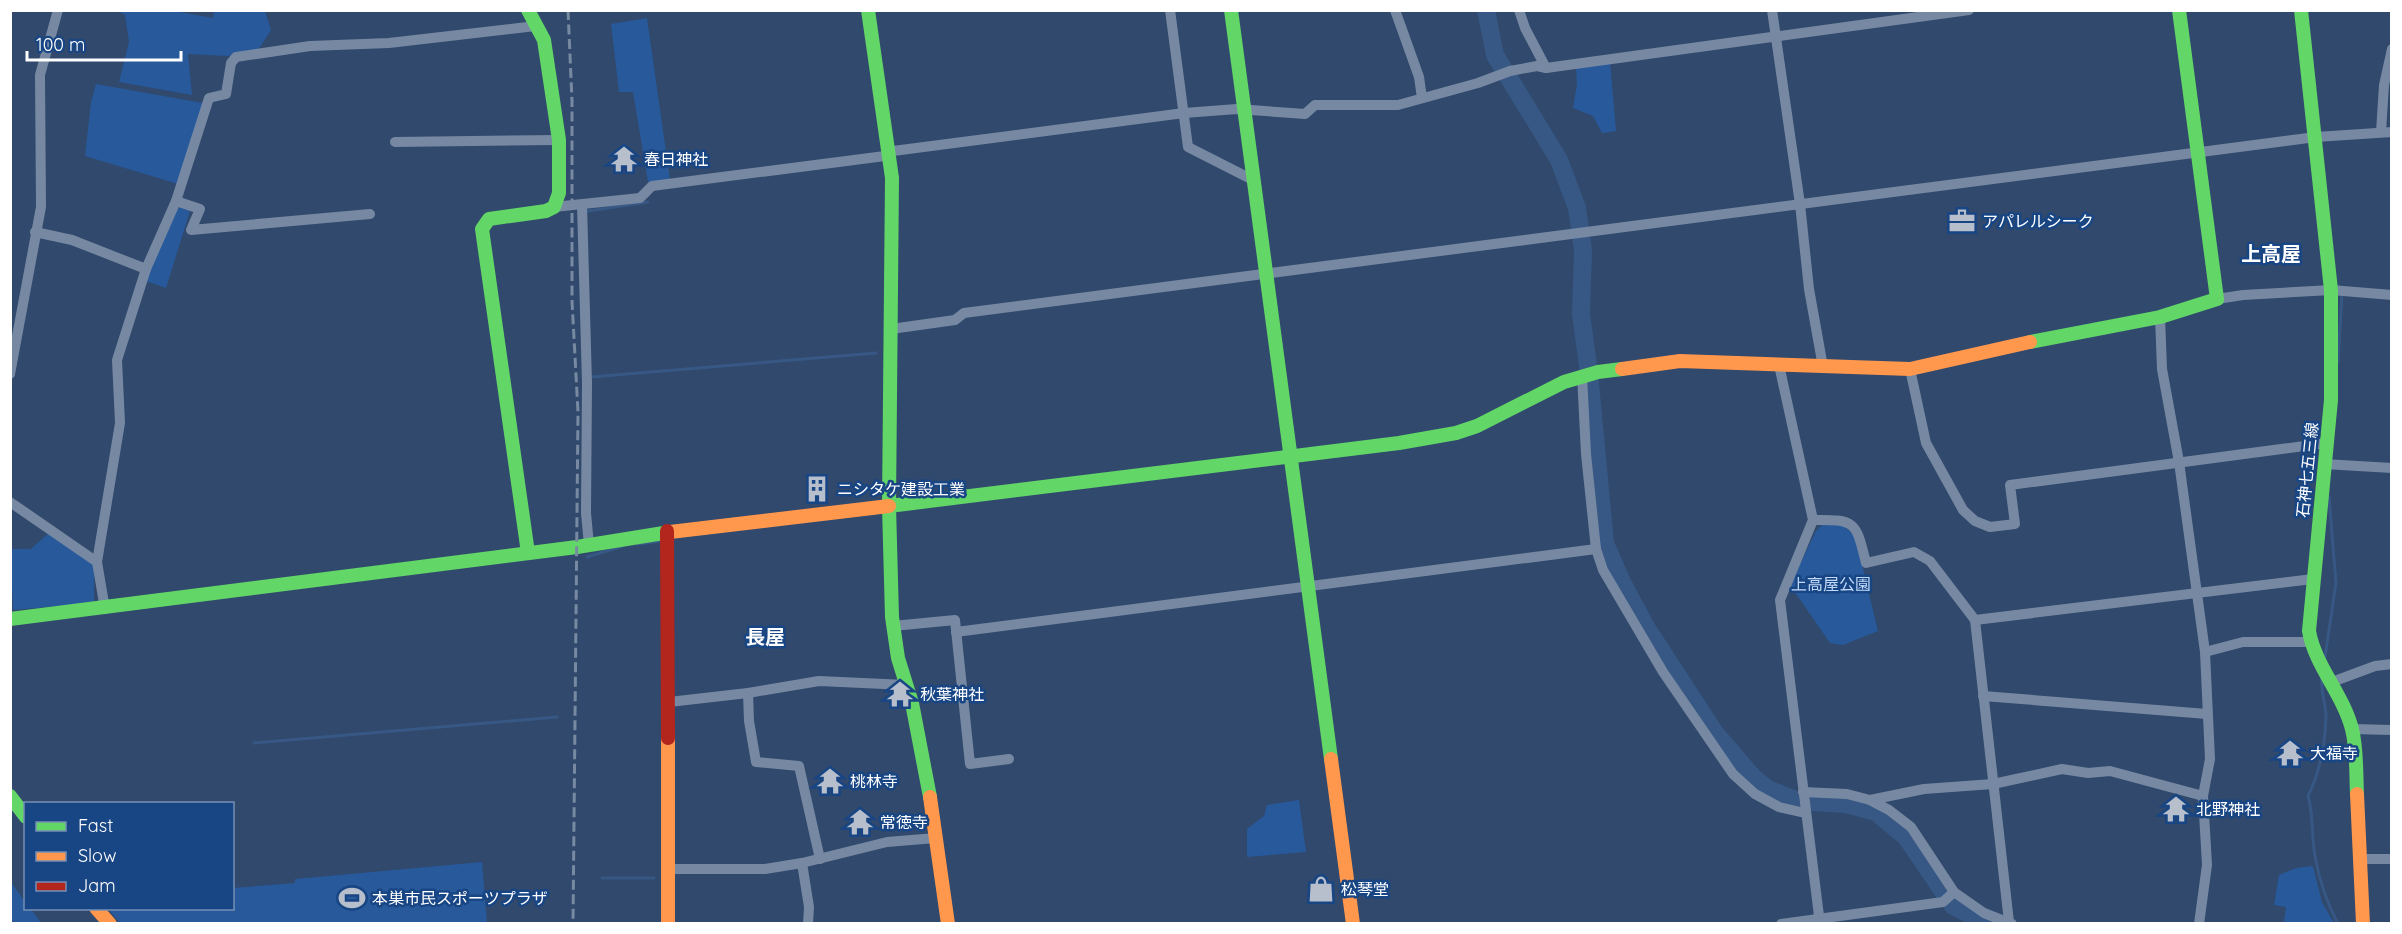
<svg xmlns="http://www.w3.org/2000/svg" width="2402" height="934" viewBox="0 0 2402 934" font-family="Quicksand,'Noto Sans JP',sans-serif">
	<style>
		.green { fill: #28599b }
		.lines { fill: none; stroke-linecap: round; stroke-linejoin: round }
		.stream { stroke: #375885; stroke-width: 3 }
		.river { stroke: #375885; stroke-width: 18 }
		.street { stroke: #7789a2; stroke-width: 10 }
		.fast { stroke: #63d668; stroke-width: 14 }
		.slow { stroke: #ff974d; stroke-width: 14 }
		.jam { stroke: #b3261e; stroke-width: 14 }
		.rail { stroke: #788aa2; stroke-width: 3; stroke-dasharray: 10 4.5; stroke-linecap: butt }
		.labels { text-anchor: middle; stroke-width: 5; stroke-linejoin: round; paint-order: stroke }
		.poi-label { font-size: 16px; fill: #fff; stroke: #184584; text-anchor: start }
		.street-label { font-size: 16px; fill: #fff; stroke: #184584 }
		.park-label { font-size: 16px; fill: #c2daf9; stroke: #184584 }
		.quarter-label { font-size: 20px; font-weight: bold; fill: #fff; stroke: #184584 }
	</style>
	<rect width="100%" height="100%" fill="#30496c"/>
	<g class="green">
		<polygon points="118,11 174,11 213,18 214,11 265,11 271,30 258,50 228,56 188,54 192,95 119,82 129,42 125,15"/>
		<polygon points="647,18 670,180 648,182 633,92 619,92 611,24"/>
		<polygon points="1610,62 1616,131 1602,133 1593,116 1573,108 1577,84 1576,67"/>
		<polygon points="96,84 203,103 178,184 85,156 91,102"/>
		<polygon points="181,207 190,211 166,288 146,281 175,210"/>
		<polygon points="1841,524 1855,535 1878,631 1843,645 1830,643 1790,585 1816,531 1822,525"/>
		<polygon points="50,532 94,565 94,603 13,610 10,549 31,549"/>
		<polygon points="1299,800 1306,852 1247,857 1247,829 1264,816 1267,805"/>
		<polygon points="482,862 487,923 121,924 108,909 232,908 233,888 295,883 295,879"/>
		<polygon points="2313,866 2322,902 2334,923 2284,923 2286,907 2274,905 2279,875 2296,868"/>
		<polygon points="11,882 25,902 26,908 31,909 41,923 14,923 11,920"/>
	</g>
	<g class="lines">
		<g class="stream">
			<polyline points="588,211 648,202"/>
			<polyline points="2338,362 2342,294"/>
			<polyline points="591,377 876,353"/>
			<polyline points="638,544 662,541"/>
			<polyline points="587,557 623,546"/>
			<polyline points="2325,657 2336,583 2329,497"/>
			<path d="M2322 675C2320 694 2326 702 2326 717 2325 744 2320 772 2308 796 2314 816 2311 836 2315 856 2319 879 2327 903 2338 924"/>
			<polyline points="254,743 557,717"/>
			<polyline points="602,878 654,878"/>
		</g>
		<polyline class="river" points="1486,10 1495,55 1559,160 1577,208 1583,250 1581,314 1589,373 1605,543 1622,582 1646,627 1715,733 1754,778 1768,789 1798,801 1846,804 1876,812 1906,837 1953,906 1989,924"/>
		<g class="street">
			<polyline points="1170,10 1188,147 1253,180"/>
			<polyline points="1395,10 1419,77 1422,98"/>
			<polyline points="1519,10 1525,28 1546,68"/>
			<polyline points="1772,10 1800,204 1809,289 1823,367"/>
			<polyline points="2381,132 2384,85 2392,49"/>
			<polyline points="395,142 559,140"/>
			<polyline points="176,201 200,209 191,230 370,214"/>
			<polyline points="582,205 587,383 586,513 589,545"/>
			<polyline points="554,207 640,198 652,186 885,156 893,151 1184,113 1237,109 1305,114 1315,105 1398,105 1478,83 1510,71 1537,66 1546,68 1969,10"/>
			<polyline points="35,232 72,240 146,269"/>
			<polyline points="2217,299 2243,295 2331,290 2392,295"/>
			<polyline points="2160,317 2162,369 2179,462 2205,652 2210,759 2203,796 2207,865 2199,924"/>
			<polyline points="891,329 955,320 964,313 2316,137 2392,132"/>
			<polyline points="1779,365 1813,520 1780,600 1820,924"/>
			<polyline points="1910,369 1926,443 1963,510 1975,521 1990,527 2015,524 2010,485 2327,443"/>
			<polyline points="10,374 41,207 40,75 58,10"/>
			<polyline points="1582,375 1586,454 1596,549 1603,570 1663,672 1733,774 1755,794 1779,807 1805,813"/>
			<polyline points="2324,464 2392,468"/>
			<polyline points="10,502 97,562"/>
			<path d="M1813 520C1857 519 1856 523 1866 563L1914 552 1930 561 1975 620 2009 922"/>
			<polyline points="105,609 97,562 120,423 117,360 146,269 176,201 209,98 226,94 231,63 236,57 310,46 389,43 536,26"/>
			<polyline points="1975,620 2313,579"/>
			<polyline points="893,626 955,620 970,764 1009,759"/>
			<polyline points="956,632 1596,549"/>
			<polyline points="2205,652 2243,642 2311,642"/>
			<polyline points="2332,682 2375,666 2392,664"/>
			<polyline points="748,693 749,721 756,762 799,766 820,859"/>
			<polyline points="1983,696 2207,714"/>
			<polyline points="669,702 748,693 819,681 906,685"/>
			<polyline points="2352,729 2392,730"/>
			<polyline points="1803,792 1847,794 1870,800 1889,810 1911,827 1954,892 1984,913 2012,924"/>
			<polyline points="1870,800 1924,789 1993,784 2062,769 2088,773 2110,771 2203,796"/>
			<polyline points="2362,859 2392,859"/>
			<polyline points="802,863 809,907 808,924"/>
			<polyline points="668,869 765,869 802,863 887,842 936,838"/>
			<polyline points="1781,924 1943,902 1954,892"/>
		</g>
		<g class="fast">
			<polyline points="528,10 544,40 559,140 559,193 554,207 546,211 489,219 482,229 528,553"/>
			<polyline points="868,10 892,178 889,506 892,617 898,658 912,703 930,797"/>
			<polyline points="1231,10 1331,759"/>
			<path d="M2301 10 2331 290V400L2309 631C2315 666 2343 694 2352 729 2357 749 2356 773 2357 794"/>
			<polyline points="2030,342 2160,317 2217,299 2179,10"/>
			<polyline points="889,506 1399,443 1456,433 1477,426 1564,382 1598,372 1622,369"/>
			<polyline points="10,619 577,547 670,532"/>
			<polyline points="10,796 26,817"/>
		</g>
		<g class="slow">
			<polyline points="1622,369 1680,361 1910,369 2030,342"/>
			<polyline points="670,532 889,506"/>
			<polyline points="668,738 668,924"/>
			<polyline points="1331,759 1353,924"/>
			<polyline points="2357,794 2363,924"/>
			<polyline points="930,797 948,924"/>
			<polyline points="96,908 110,924"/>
		</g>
		<polyline class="jam" points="667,531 668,738"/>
		<polyline class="rail" points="568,10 572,101 572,301 578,412 573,924"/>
	</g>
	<defs>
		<g id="temple-bare" transform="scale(2.07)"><path d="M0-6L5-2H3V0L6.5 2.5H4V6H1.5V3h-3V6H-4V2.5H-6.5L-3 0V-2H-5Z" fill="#b7bfcc" stroke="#184584" stroke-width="2.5" paint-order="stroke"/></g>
		<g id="office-bare" transform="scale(2.07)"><path d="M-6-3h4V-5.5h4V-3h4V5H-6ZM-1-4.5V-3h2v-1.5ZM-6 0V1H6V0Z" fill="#b7bfcc" stroke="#184584" stroke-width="2.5" paint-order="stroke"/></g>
		<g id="building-bare" transform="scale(2.07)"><path d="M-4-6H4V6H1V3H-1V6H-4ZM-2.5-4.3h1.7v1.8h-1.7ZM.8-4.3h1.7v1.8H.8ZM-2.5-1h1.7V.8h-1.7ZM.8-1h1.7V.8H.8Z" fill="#b7bfcc" stroke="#184584" stroke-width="2.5" paint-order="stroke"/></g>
		<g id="shop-bare" transform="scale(2.07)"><path d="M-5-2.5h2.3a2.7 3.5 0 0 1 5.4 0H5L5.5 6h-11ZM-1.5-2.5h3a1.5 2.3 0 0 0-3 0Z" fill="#b7bfcc" stroke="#184584" stroke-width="2.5" paint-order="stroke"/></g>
		<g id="stadium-bare" transform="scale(2.07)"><path d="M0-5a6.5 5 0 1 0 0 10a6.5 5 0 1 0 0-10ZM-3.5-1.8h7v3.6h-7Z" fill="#b7bfcc" stroke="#184584" stroke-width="2.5" paint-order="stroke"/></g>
	</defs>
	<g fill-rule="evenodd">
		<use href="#temple-bare" x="624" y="159"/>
		<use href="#office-bare" x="1962" y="221"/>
		<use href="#building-bare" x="817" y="489"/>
		<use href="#temple-bare" x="900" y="694"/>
		<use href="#temple-bare" x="2290" y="753"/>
		<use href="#temple-bare" x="830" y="781"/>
		<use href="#temple-bare" x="2176" y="809"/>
		<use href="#temple-bare" x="860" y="822"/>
		<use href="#shop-bare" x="1321" y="889"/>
		<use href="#stadium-bare" x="352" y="898"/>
	</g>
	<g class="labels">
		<g class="poi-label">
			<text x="644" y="165">春日神社</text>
			<text x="1982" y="227">アパレルシーク</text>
			<text x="837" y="495">ニシタケ建設工業</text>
			<text x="920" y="700">秋葉神社</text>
			<text x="2310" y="759">大福寺</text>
			<text x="850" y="787">桃林寺</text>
			<text x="2196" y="815">北野神社</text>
			<text x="880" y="828">常徳寺</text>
			<text x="1341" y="895">松琴堂</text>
			<text x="372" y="904">本巣市民スポーツプラザ</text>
		</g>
		<g class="street-label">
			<text transform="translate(2307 470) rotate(-84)" y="6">石神七五三線</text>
		</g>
		<g class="park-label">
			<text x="1831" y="590">上高屋公園</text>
		</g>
		<g class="quarter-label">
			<text x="2271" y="261">上高屋</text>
			<text x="765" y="644">長屋</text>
		</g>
	</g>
	<rect width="2402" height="934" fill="none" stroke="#ffffff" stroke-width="24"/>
	<rect x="24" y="802" width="210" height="108" fill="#184584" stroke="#748fb5" stroke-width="1.5"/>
	<rect x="36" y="822" width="30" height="9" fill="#63d668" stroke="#748fb5" stroke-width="1.5"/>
	<text x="78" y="832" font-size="18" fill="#ffffff">Fast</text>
	<rect x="36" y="852" width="30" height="9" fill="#ff974d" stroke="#748fb5" stroke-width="1.5"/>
	<text x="78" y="862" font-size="18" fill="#ffffff">Slow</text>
	<rect x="36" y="882" width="30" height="9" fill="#b3261e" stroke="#748fb5" stroke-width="1.5"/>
	<text x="78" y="892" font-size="18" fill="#ffffff">Jam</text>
	<path d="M27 51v9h154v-9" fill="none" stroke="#ffffff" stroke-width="3"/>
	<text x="36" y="51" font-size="18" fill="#ffffff" stroke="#184584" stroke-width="4.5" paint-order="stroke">100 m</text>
</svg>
